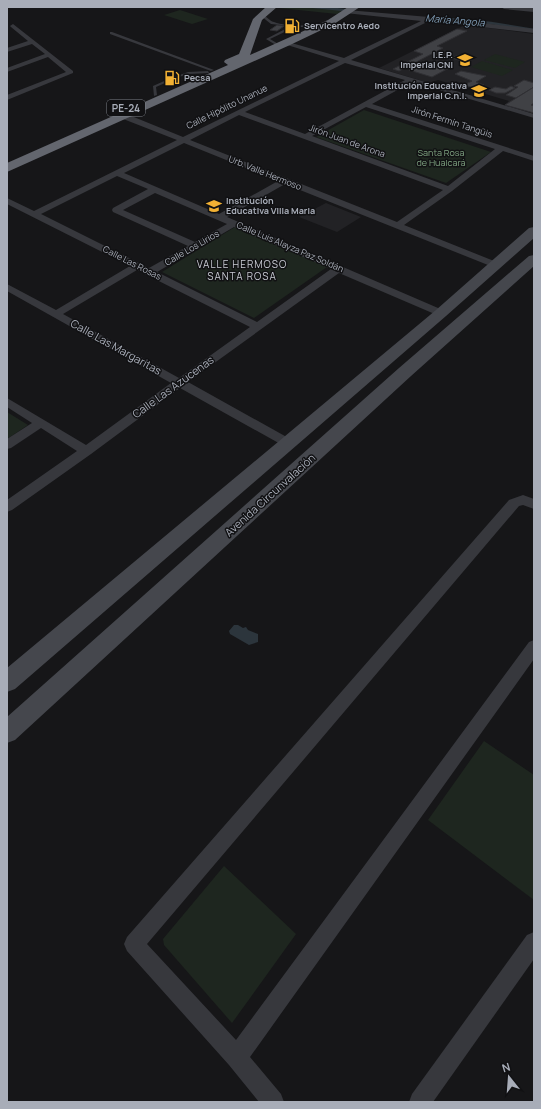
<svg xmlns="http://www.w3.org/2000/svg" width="541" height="1109" viewBox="0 0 541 1109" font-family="Manrope,sans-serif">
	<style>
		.built { fill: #222225 }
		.green { fill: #1e261f }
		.water { fill: #2c353c }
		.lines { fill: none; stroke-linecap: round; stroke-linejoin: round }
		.stream { stroke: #2c353c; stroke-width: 2.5 }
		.building { fill: #404145; stroke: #303034 }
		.lane { fill: #37383d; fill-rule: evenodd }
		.street { fill: #37383d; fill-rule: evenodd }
		.secondary { fill: #45474d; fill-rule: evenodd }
		.highway { fill: #63666e; fill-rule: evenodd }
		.labels { text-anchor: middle; stroke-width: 3; stroke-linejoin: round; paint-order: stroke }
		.far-poi-label { font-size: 9px; font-weight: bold; fill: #a8adb8; stroke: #111113; text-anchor: start }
		.far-street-label { font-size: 9px; fill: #a8adb8; stroke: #111113 }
		.far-park-label { font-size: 9px; fill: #7fa381; stroke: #111113 }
		.far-water-label { font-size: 10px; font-style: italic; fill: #7f9bb3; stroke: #111113 }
		.shield { fill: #111113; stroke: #7b7e86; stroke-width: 1 }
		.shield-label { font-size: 10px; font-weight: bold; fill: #a8adb8 }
		.far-neighbourhood-label { font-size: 10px; letter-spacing: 1px; fill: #c9ccd4; stroke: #111113 }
		.street-label { font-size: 11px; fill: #a8adb8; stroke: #111113 }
	</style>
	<rect width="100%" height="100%" fill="#161618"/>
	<g class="built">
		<polygon points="465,25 534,34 534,113 505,105 509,101 438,80 429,83 379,68"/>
		<polygon points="326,203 361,217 337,232 299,217"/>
	</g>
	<g class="green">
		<polygon points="280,7 345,9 337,14 279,8"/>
		<polygon points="180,10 208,19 192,24 164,15"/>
		<polygon points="495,54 525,62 515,68 484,60"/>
		<polygon points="482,61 513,70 502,76 471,67"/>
		<polygon points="364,110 491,152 446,183 316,137"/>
		<polygon points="235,227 327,267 254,318 162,272"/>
		<polygon points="7,412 28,425 7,439"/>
		<polygon points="484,741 534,775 534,900 428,820"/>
		<polygon points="224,866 296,934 232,1023 164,945 163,939"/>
	</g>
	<polygon class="water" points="234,625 238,625 243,628 246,627 248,630 258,634 258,642 249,645 230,634 229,631"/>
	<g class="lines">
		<g class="stream">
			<polyline points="314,7 345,10"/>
			<polyline points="449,19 491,23 534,30"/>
		</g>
	</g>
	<g class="building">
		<polygon points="277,25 284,26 277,31 270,30"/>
		<polygon points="457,29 467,31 437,46 443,48 399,71 393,69 423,54 414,51"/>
		<polygon points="459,55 466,57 459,60 451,58"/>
		<polygon points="425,62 449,68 432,77 409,70"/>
		<polygon points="461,71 486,76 476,82 484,85 477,89 464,85 472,81 455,74"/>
		<polygon points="524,80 534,83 534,87 516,98 506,95 518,87 514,86"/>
		<polygon points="511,86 515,88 505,93 496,93 489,90 495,87 506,89"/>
		<polygon points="534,87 534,103 531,105 534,106 534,113 505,105"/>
	</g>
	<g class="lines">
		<g class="lane">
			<path d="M261 14C266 15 269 21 274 22 287 27 307 25 321 25L323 26 321 27H295L270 39 280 45 279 47 266 39 291 26 271 24 261 16Z"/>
			<polygon points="110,32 112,32 214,70 211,71 110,34"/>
			<polygon points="208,71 209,73 188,74 176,78 174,77 188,72"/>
			<polygon points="171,78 174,79 156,87 157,95 154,96 153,86"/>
		</g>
		<g class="street">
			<polygon points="501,7 534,8 534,12 504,9"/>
			<path d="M347 10 429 17 534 29V33L429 21 351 60 534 114V118L412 82 372 104 534 156V161L503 151 452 191 404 225 499 263 501 265 499 267H493L285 184 227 217 445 311 446 313 445 315H437L339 273 188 382 292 440 294 443 292 446 288 447 284 446 180 388 91 454 12 510 7 512V500L77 451 41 428 11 448 7 449V439L32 423 7 407V398L86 445 171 383 7 291V284L56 310 130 266 7 204V198L34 211 177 140 113 115V111H119L183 137 339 61 284 44V42H288L344 58 421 21 345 13V11ZM345 63 405 80 305 134 245 112ZM366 107 495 149 448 186 312 136ZM239 115 443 190 397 222 190 140ZM184 143 278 181 219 214 124 173ZM117 176 148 189 113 208 112 210 113 212 188 246 149 268 41 214ZM155 193 227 224 195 242 123 210ZM234 227 331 269 257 322 157 272ZM137 270 250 327 179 378 63 314Z"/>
			<polygon points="13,24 73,71 73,73 7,100 7,95 66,72 48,57 7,72 7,68 45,54 32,44 7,52 7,48 28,41 11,27 10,26"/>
			<polygon points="523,495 534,499 534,509 523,505 519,506 147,944 236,1040 529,642 534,640 534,659 250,1057 281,1094 284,1102 259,1102 229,1065 127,951 124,944 127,937 509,500"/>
			<polygon points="534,932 534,959 433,1102 409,1102 412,1094 527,935"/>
		</g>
		<g class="secondary">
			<polygon points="534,227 534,238 446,316 15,689 7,692 7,668 436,310 529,228"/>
			<polygon points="534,255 534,266 411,376 15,740 7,743 7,717 399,368 529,256"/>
		</g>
		<polygon class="highway" points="266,7 277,7 262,20 250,55 328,20 348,7 360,7 334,24 290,45 7,172 7,163 228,65 224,62 225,60 239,54 253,19"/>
	</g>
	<defs>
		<g id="fuel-bare" transform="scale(1.2)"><path d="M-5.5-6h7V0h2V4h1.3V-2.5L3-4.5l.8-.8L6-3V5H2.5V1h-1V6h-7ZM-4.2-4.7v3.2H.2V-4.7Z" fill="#f2b134" stroke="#111113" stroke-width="2.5" paint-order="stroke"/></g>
		<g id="school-bare" transform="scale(1.2)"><path d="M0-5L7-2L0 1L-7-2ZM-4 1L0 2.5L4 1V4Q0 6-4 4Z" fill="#f2b134" stroke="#111113" stroke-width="2.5" paint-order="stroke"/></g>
	</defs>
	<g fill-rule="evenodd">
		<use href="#fuel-bare" x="292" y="26"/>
		<use href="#school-bare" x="465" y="60"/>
		<use href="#fuel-bare" x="172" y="78"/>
		<use href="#school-bare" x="479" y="91"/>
		<use href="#school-bare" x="214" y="206"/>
	</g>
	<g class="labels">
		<g class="far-poi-label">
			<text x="304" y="29">Servicentro Aedo</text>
			<text x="453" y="58" text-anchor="end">I.E.P.<tspan x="453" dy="10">Imperial CNI</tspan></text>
			<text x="184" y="81">Pecsa</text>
			<text x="467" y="89" text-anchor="end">Institución Educativa<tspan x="467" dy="10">Imperial C.n.i.</tspan></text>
			<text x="226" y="204">Institución<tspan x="226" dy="10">Educativa Villa Maria</tspan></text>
		</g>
		<g class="far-street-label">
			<text transform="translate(227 107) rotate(-26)" y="3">Calle Hipólito Unanue</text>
			<text transform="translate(452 122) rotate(18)" y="3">Jirón Fermín Tangüis</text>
			<text transform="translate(347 141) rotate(20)" y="3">Jirón Juan de Arona</text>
			<text transform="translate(265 173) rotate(22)" y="3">Urb. Valle Hermoso</text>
			<text transform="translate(290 247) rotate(23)" y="3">Calle Luis Alayza Paz Soldán</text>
			<text transform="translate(192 248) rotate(-30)" y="3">Calle Los Lirios</text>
			<text transform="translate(132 263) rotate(27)" y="3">Calle Las Rosas</text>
		</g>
		<g class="far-park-label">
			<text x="441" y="156">Santa Rosa<tspan x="441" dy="10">de Hualcará</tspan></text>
		</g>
		<g class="far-water-label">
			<text transform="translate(455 20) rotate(5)" y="4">María Angola</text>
		</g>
		<rect class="shield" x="107" y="100" width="38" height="16" rx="3"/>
		<g class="shield-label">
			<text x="126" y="112">PE-24</text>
		</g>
		<g class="far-neighbourhood-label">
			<text x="242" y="268">VALLE HERMOSO<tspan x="242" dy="12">SANTA ROSA</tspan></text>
		</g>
		<g class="street-label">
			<text transform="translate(116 347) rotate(29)" y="4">Calle Las Margaritas</text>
			<text transform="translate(173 387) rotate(-36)" y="4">Calle Las Azucenas</text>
			<text transform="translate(270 495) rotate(-42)" y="4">Avenida Circunvalación</text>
		</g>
	</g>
	<rect width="541" height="1109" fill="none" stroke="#a8adb8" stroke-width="16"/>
	<g transform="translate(509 1077) rotate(343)" stroke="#111113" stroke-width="3" paint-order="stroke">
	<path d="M0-3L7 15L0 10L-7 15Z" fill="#a8adb8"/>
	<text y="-6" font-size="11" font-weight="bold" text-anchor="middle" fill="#a8adb8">N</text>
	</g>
</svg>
